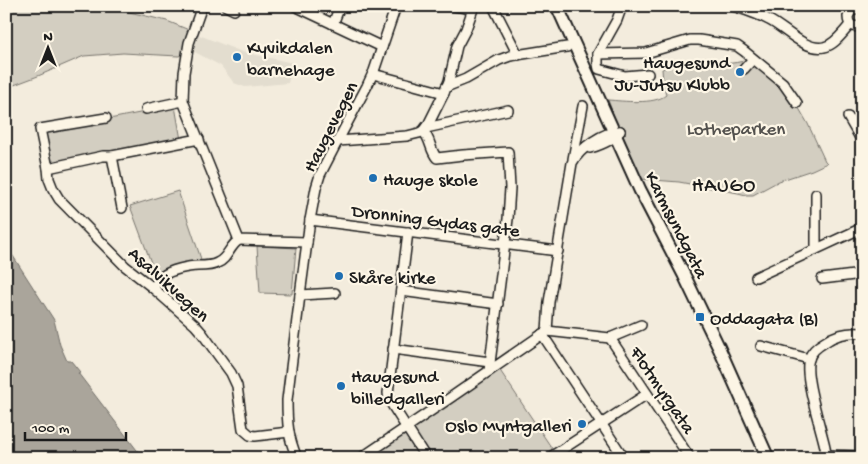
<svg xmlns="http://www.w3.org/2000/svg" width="868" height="464" viewBox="0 0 868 464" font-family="'Gochi Hand',sans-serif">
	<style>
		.built { fill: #e3ddcf }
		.green { fill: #d3cec1; stroke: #78756e }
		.water { fill: #aaa59b; stroke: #716e68 }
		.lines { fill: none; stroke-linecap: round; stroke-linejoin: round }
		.minor-casing { stroke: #1c1c1c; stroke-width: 12 }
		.major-casing { stroke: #1c1c1c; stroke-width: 15 }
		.minor { stroke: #fcf5e5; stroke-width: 9 }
		.major { stroke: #fcf5e5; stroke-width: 11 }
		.poi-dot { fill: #1f6fb2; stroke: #fcf5e5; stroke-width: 2 }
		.labels { text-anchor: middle; stroke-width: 4.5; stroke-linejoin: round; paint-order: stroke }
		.poi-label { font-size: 19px; fill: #1c1c1c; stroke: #fcf5e5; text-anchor: start }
		.street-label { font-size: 19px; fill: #1c1c1c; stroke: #fcf5e5 }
		.park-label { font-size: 19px; fill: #53514e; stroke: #fcf5e5 }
		.neighbourhood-label { font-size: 20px; letter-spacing: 1px; fill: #1c1c1c; stroke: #fcf5e5 }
	</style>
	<rect width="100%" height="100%" fill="#f3ecdd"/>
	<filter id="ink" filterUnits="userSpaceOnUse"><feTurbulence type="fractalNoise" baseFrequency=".02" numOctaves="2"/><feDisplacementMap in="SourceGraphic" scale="10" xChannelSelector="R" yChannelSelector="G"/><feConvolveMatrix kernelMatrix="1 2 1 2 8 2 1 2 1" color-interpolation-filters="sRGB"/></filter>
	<g filter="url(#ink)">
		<polygon class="built" points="194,33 242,52 293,63 288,83 245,87 234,83 221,66 191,50"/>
		<g class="green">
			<polygon points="6,6 104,6 167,21 189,30 185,44 185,55 178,56 123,53 84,56 38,76 6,88"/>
			<path d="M747 60H753L759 63 796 103 808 124 825 161 827 163 812 170 779 181 753 195H746L738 193 679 182 641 179 636 166 624 144 608 100C623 101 654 105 666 95L663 82 662 69C688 57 720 69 747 60Z"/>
			<polygon points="175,106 181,140 51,165 44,132"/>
			<polygon points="178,191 201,259 156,276 130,206"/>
			<polygon points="257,246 296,248 292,294 260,293"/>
			<polygon points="497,366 555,453 549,458 426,458 406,427"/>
			<polygon points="405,434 420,458 370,458"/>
		</g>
		<polygon class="water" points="6,247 13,256 54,320 60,345 67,361 71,361 80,372 78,373 143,458 6,458 6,455 9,453 6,445"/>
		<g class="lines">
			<g class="minor-casing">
				<g id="minor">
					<polyline points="202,6 189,43 184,73 183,101 239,240 307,242"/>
					<polyline points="226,6 234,10"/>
					<polyline points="295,6 382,47"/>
					<polyline points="454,6 473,9"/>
					<polyline points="493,6 518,55"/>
					<polyline points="622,6 617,20 598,54 598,64 599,69 625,76 648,74"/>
					<path d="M733 6C745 10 758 14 769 20 785 28 805 51 824 47 835 45 843 32 850 25"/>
					<path d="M862 11C855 8 850 10 848 17 848 25 854 29 862 25"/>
					<polyline points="333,24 340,6"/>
					<polyline points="598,54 646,53 690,40 699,40 731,45 737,46 744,51 783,83 797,103"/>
					<polyline points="744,69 753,59"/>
					<polyline points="373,74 444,93"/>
					<polyline points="446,87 466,79 499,60 510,56 567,47"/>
					<polyline points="146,109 183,101"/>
					<polyline points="848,117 862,141"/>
					<polyline points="106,118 40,129 48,168 49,179 53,189 59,199 125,266 153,288 195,325 202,333 231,373 237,386 243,429 250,435 255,436 289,432"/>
					<polyline points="426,128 508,110"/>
					<polyline points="423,131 429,123 444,93 449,81 457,46 466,29 474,6"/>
					<path d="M338 141 407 136 419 133 423 131C431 139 430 151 437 158L463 155 508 152 510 188 508 219 489 371"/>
					<path d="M590 148C601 145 613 140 620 131"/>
					<polyline points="112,156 122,208"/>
					<polyline points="573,159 583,106"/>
					<polyline points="48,168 103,156 112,156 199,139"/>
					<polyline points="816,194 816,249"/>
					<polyline points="310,220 558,251"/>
					<polyline points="408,232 388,393 389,400 426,458"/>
					<polyline points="756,277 862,228"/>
					<polyline points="822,279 862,274"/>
					<path d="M153 288C156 284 159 279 163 276 170 270 189 266 198 266 204 266 212 266 217 263 228 259 229 246 239 240"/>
					<polyline points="401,291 498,304"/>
					<polyline points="300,295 335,293"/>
					<path d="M547 331 549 302 572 163C580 148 603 132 620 131"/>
					<polyline points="547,331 610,338 641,325"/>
					<polyline points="542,334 624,458"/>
					<polyline points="610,338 690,458"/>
					<polyline points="761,346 809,359"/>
					<polyline points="393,349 490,362"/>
					<path d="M826 455 825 447C821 428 803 375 809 359 811 351 818 346 825 342 836 334 848 332 862 333"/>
					<path d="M297 458C288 437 287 423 287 400L300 295 310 220 316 188 320 175 335 146 367 86 374 71 396 6"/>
					<polyline points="361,458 450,398 547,331"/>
					<polyline points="549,458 647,394"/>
					<polyline points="811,458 826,455 862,456"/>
				</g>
			</g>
			<g class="major-casing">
				<polyline id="major" points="557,6 640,190 684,275 719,348 768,458"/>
			</g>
			<use href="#minor" class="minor"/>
			<use href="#major" class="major"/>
		</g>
	</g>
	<g class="poi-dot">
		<circle cx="237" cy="57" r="5"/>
		<circle cx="740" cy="72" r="5"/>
		<circle cx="373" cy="178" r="5"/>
		<circle cx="339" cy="276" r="5"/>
		<rect x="695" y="312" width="10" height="10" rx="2.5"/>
		<circle cx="341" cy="386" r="5"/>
		<circle cx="582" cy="424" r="5"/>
	</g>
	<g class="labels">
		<g class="poi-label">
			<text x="247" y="53">Kyvikdalen<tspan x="247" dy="22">barnehage</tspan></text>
			<text x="730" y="68" text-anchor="end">Haugesund<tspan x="730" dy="22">Ju-Jutsu Klubb</tspan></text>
			<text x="383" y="185">Hauge skole</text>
			<text x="349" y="283">Skåre kirke</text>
			<text x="710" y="324">Oddagata (B)</text>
			<text x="351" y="382">Haugesund<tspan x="351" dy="22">billedgalleri</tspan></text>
			<text x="572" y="431" text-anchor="end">Oslo Myntgalleri</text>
		</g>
		<g class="street-label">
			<text transform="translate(329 126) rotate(-63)" y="7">Haugevegen</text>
			<text transform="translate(436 219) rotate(7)" y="7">Dronning Gydas gate</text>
			<text transform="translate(678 224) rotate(63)" y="7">Karmsundgata</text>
			<text transform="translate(170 283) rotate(42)" y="7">Asalvikvegen</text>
			<text transform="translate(664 389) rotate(56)" y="7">Flotmyrgata</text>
		</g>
		<g class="park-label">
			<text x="736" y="134">Lotheparken</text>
		</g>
		<g class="neighbourhood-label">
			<text x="724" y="191">HAUGO</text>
		</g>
	</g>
	<rect width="868" height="464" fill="none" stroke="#fcf5e5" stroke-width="25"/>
	<rect x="12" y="12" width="843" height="439" fill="none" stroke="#1c1c1c" stroke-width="2" filter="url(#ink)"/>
	<g transform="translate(48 48)" stroke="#fcf5e5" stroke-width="4" paint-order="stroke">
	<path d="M0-4L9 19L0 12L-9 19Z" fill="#1c1c1c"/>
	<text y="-8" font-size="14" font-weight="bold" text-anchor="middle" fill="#1c1c1c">N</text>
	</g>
	<path d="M25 432v8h101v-8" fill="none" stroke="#1c1c1c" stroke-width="2.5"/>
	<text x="32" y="432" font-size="15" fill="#1c1c1c" stroke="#fcf5e5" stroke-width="4" paint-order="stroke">100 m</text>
</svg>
